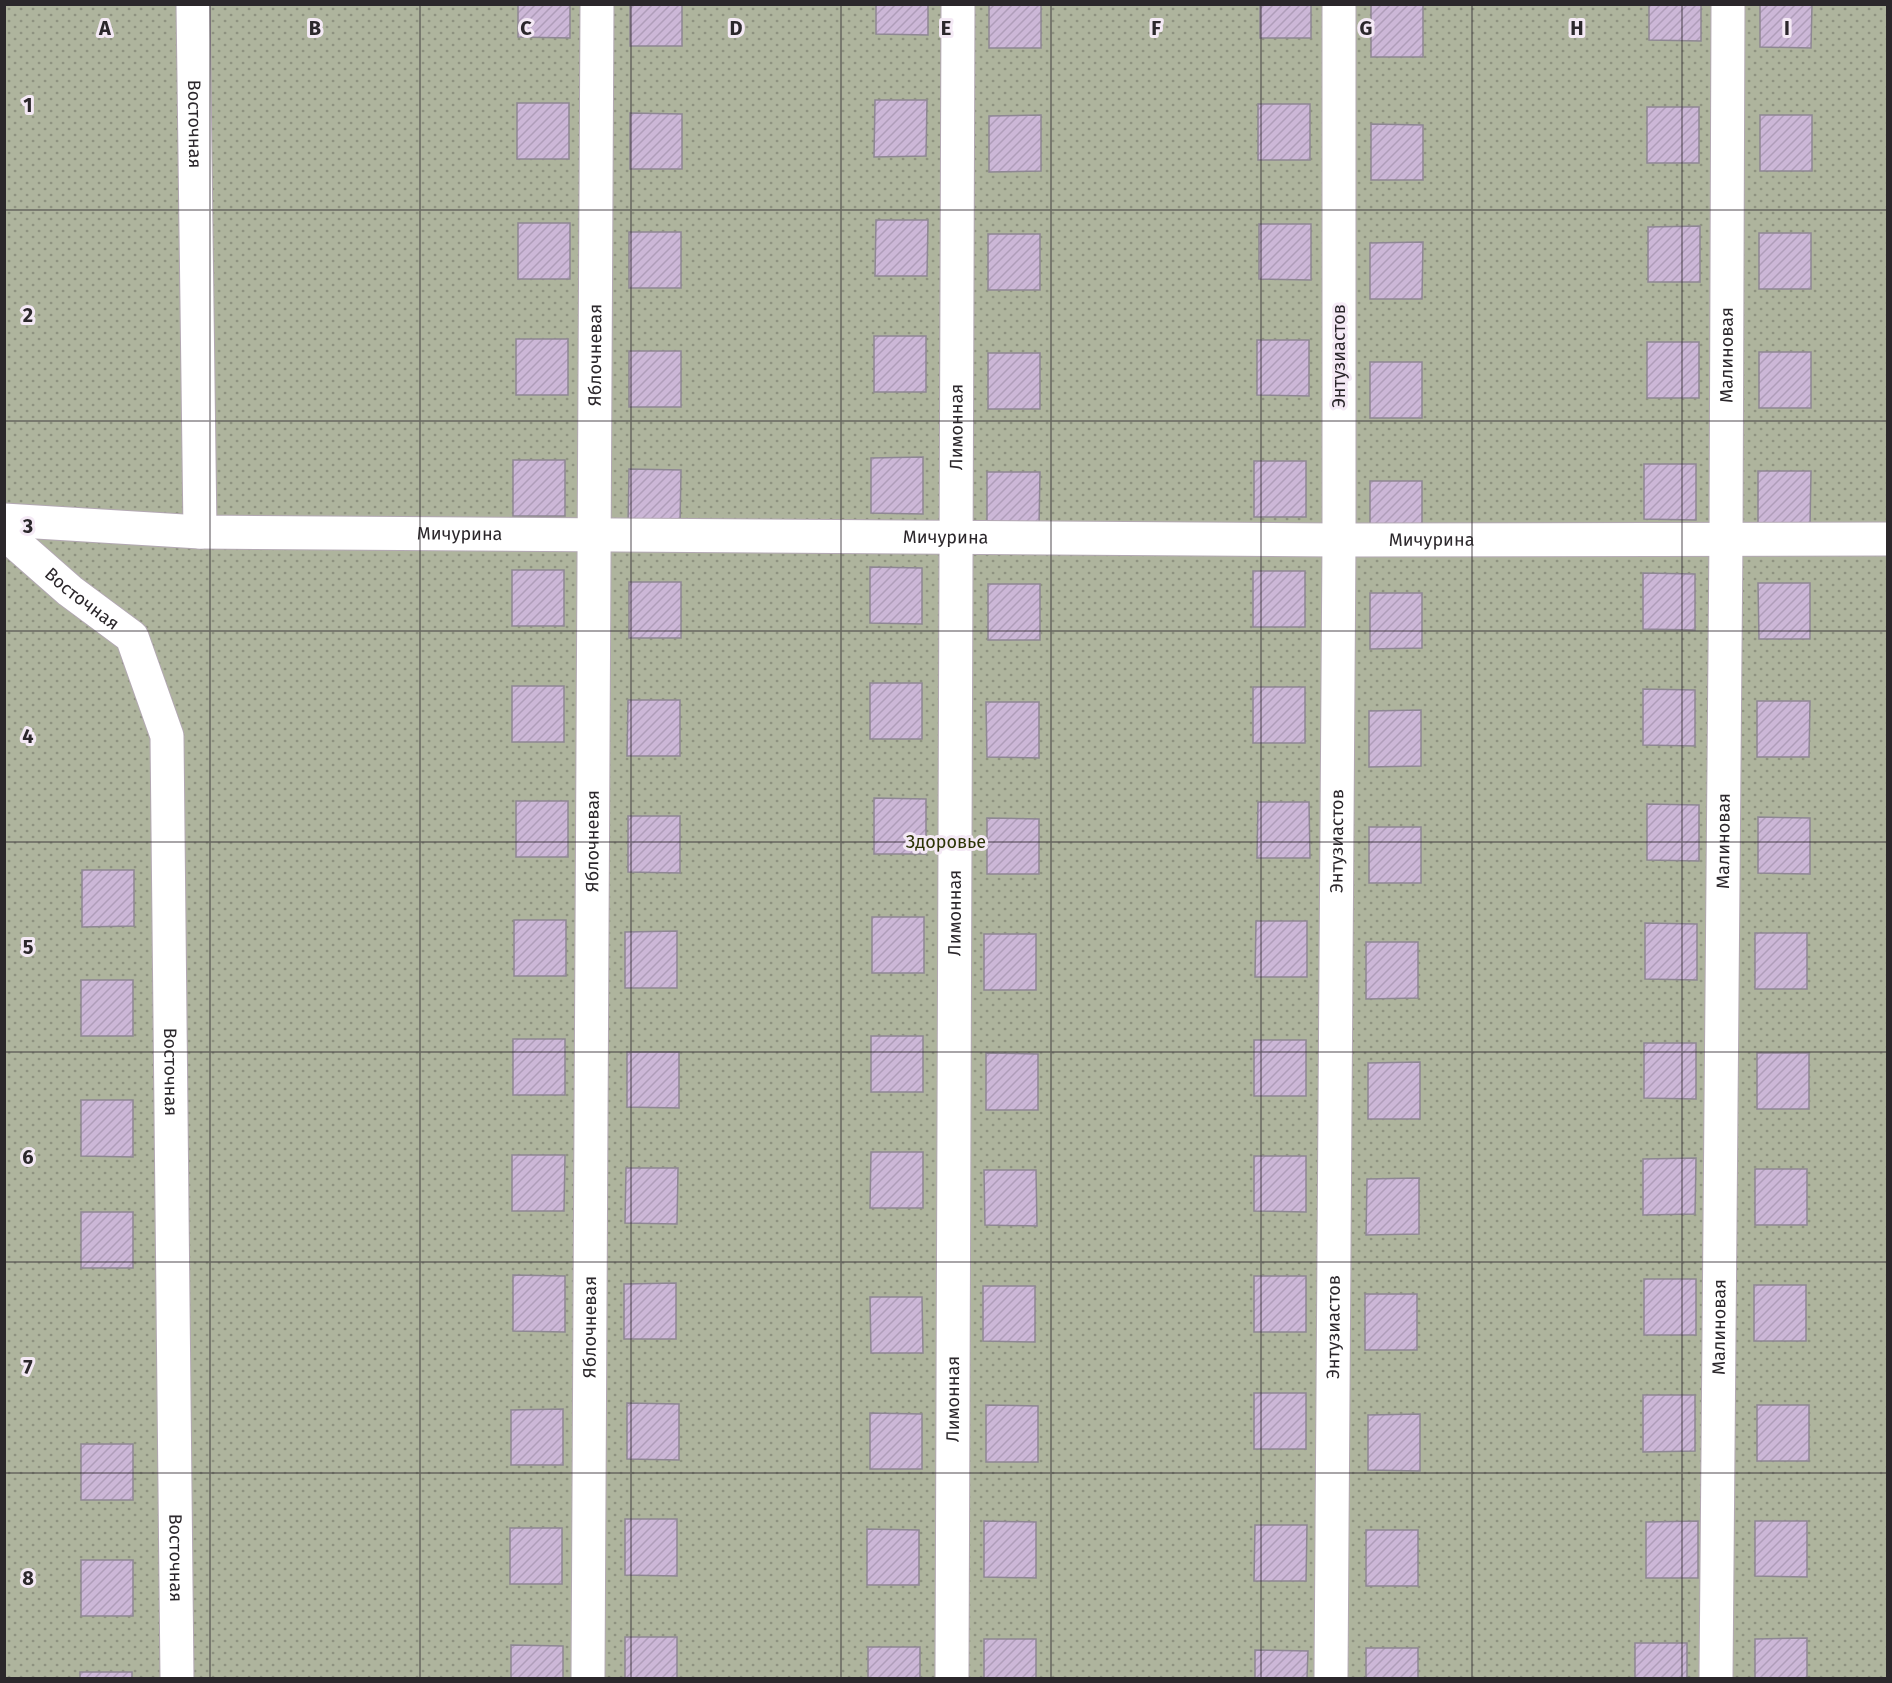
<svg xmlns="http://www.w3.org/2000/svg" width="1892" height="1683" viewBox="0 0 1892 1683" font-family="'Fira Sans',sans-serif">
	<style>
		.garden { fill: url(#garden-dots) }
		.building { fill: url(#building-hatch); stroke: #8e8793; stroke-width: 1.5 }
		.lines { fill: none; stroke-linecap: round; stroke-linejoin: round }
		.minor-casing { stroke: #b3a8b3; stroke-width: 35 }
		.minor { stroke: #fff; stroke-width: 33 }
		.grid { fill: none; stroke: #2b272b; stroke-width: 1.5; stroke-opacity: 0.55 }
		.labels { text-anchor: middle; stroke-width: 6; stroke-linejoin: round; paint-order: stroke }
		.street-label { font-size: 18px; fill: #2b272b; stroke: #f4e9f5 }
		.park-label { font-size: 18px; fill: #2c3306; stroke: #f4e9f5 }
		.grid-label { font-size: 20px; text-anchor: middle; font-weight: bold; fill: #2b272b; stroke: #f4e9f5; stroke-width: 6; stroke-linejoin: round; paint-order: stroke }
	</style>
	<defs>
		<pattern id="garden-dots" width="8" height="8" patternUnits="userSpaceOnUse" patternTransform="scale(1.5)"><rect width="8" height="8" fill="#aeb49d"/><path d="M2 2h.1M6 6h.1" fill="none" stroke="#8e9280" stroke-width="1.8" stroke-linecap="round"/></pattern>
		<pattern id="building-hatch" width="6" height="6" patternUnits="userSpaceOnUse" patternTransform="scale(1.5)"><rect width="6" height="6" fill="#ccb7d7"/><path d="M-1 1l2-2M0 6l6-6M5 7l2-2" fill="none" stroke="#af9db9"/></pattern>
	</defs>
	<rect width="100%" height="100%" fill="#e7dce7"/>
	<rect class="garden" x="5" y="5" width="1882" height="1673"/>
	<g class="building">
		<polygon points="518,4 570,4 570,38 518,37"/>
		<rect x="630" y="4" width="52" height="42"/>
		<polygon points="876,4 928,4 928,35 876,34"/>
		<rect x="989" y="4" width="52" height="44"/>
		<rect x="1260" y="4" width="51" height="34"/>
		<rect x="1371" y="4" width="52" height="53"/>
		<polygon points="1649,4 1701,4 1701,41 1649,40"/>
		<polygon points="1760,4 1812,4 1811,48 1760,47"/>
		<polygon points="875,100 927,100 926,156 874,157"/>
		<rect x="517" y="103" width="52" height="56"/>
		<rect x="1258" y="104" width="52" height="56"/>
		<rect x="1647" y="107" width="52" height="56"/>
		<polygon points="630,113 682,114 682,169 630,169"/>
		<polygon points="1041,115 1041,171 989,172 989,116"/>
		<rect x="1760" y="115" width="52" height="56"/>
		<polygon points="1371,124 1423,125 1423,180 1371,180"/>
		<polygon points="876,220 928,220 927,276 875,276"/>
		<rect x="518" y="223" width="52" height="56"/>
		<polygon points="1259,224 1311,224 1311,280 1259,279"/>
		<polygon points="1700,226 1700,282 1648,282 1648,227"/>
		<rect x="629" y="232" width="52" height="56"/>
		<rect x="1759" y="233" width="52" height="56"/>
		<rect x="988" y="234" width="52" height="56"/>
		<polygon points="1423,242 1422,299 1370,299 1370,243"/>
		<rect x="874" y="336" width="52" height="56"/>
		<rect x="516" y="339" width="52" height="56"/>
		<polygon points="1257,340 1309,340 1309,396 1257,395"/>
		<rect x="1647" y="342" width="52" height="56"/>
		<rect x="629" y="351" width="52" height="56"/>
		<rect x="1759" y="352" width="52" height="56"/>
		<rect x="988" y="353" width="52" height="56"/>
		<rect x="1370" y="362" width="52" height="56"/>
		<polygon points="923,457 923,514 871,513 871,458"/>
		<rect x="513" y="460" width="52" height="56"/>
		<rect x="1254" y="461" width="52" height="56"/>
		<polygon points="1644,464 1696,464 1696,520 1644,519"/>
		<polygon points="629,469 681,470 680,526 628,526"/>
		<polygon points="1758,471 1811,471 1810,527 1758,527"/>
		<polygon points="987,472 1040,472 1039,528 987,528"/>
		<polygon points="1370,481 1422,481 1422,537 1370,536"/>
		<polygon points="870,567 922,568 922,624 870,623"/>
		<rect x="512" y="570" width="52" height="56"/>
		<rect x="1253" y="571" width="52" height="56"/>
		<polygon points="1643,573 1695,574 1695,630 1643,629"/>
		<rect x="629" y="582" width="52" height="56"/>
		<polygon points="1758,583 1810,583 1810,639 1759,639"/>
		<rect x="988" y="584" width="52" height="56"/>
		<polygon points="1370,593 1422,593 1422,648 1370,649"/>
		<rect x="870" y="683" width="52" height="56"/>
		<rect x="512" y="686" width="52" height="56"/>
		<rect x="1253" y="687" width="52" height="56"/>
		<polygon points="1643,689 1695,690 1695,746 1643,745"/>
		<polygon points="628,700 680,700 680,756 627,756"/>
		<polygon points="1757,701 1810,701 1809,757 1757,757"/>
		<polygon points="986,702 1039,702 1039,758 987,757"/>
		<polygon points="1421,710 1421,766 1369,767 1369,711"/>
		<polygon points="874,798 926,799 926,854 874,854"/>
		<rect x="516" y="801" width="52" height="56"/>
		<polygon points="1258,802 1309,802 1310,858 1257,858"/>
		<polygon points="1647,804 1699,805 1699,861 1647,860"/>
		<polygon points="628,816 680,816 680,873 628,872"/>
		<polygon points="1758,817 1810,818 1810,874 1758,873"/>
		<polygon points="987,818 1039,819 1039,874 987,874"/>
		<rect x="1369" y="827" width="52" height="56"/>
		<polygon points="82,870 134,870 134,926 82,927"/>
		<rect x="872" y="917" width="52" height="56"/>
		<rect x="514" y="920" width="52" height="56"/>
		<polygon points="1256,921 1307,921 1307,977 1255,977"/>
		<polygon points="1645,923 1697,924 1697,980 1645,979"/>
		<polygon points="677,931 677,988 625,988 625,932"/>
		<rect x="1755" y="933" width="52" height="56"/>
		<rect x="984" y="934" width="52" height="56"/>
		<polygon points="1366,942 1418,942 1418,998 1366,999"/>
		<rect x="81" y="980" width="52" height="56"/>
		<rect x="871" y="1036" width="52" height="56"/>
		<rect x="513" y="1039" width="52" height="56"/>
		<rect x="1254" y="1040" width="52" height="56"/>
		<polygon points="1644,1043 1696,1043 1696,1099 1644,1098"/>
		<polygon points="627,1052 679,1052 679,1108 627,1107"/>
		<polygon points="986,1053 1038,1054 1038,1110 986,1110"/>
		<rect x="1757" y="1053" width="52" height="56"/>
		<polygon points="1420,1062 1420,1119 1368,1119 1368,1063"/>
		<polygon points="81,1100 133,1100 133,1157 81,1156"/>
		<polygon points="871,1152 923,1152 923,1208 870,1208"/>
		<polygon points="512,1155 565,1155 564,1211 512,1211"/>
		<polygon points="1254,1156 1306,1156 1306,1212 1254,1211"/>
		<polygon points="1696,1158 1695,1214 1643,1215 1643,1159"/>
		<polygon points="626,1168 678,1168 677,1224 625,1223"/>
		<rect x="1755" y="1169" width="52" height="56"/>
		<polygon points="984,1170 1036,1170 1037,1226 985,1225"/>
		<polygon points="1419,1178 1419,1234 1366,1235 1367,1179"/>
		<rect x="81" y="1212" width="52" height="56"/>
		<polygon points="513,1275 565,1276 565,1332 513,1331"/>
		<rect x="1254" y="1276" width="52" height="56"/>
		<rect x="1644" y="1279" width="52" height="56"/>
		<polygon points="676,1283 676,1339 624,1339 624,1284"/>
		<rect x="1754" y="1285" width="52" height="56"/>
		<polygon points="983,1286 1035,1286 1035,1342 983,1341"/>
		<rect x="1365" y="1294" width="52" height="56"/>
		<polygon points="870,1297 922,1297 923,1353 871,1353"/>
		<rect x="1254" y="1393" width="52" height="56"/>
		<polygon points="1643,1395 1695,1395 1695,1451 1643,1452"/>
		<polygon points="627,1403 679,1404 679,1460 627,1459"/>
		<polygon points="986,1405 1038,1406 1038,1462 986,1462"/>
		<rect x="1757" y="1405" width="52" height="56"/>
		<polygon points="563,1409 563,1465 511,1465 511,1410"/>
		<polygon points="870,1413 922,1414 922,1469 870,1469"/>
		<polygon points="1420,1414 1420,1471 1368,1470 1368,1415"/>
		<rect x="81" y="1444" width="52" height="56"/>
		<polygon points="625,1519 677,1519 677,1576 625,1575"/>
		<polygon points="984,1521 1036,1522 1036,1578 984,1577"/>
		<polygon points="1698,1521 1698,1578 1646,1578 1646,1522"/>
		<polygon points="1755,1521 1807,1521 1807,1577 1755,1576"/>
		<polygon points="1255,1525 1307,1525 1306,1581 1254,1581"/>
		<rect x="510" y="1528" width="52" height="56"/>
		<polygon points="867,1529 919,1530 919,1585 867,1585"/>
		<rect x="1366" y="1530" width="52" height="56"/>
		<rect x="81" y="1560" width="52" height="56"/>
		<rect x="625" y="1637" width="52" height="41"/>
		<polygon points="1807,1638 1807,1678 1755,1678 1755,1639"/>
		<rect x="984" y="1639" width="52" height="39"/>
		<rect x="1635" y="1643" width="52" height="35"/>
		<polygon points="511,1645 563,1646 563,1678 511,1678"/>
		<rect x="868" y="1647" width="52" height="31"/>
		<rect x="1366" y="1648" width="52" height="30"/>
		<polygon points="1255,1650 1308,1651 1307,1678 1255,1678"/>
		<rect x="80" y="1672" width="52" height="6"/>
	</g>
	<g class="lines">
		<g class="minor-casing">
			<g id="minor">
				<path id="s1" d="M193 4 200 532"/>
				<path id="s2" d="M4 520 200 532 1339 540 1888 539"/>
				<path id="s3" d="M4 533 70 591 132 637 167 736 177 1678"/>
				<path id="s4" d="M588 1678 597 4"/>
				<path id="s5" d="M952 1678 958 4"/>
				<path id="s6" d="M1331 1678 1339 540V4"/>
				<path id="s7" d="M1716 1678 1726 538 1728 4"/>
			</g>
		</g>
		<use href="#minor" class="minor"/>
	</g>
	<path class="grid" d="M210 4V1678M420 4V1678M631 4V1678M841 4V1678M1051 4V1678M1261 4V1678M1472 4V1678M1682 4V1678M4 210H1888M4 421H1888M4 631H1888M4 842H1888M4 1052H1888M4 1262H1888M4 1473H1888"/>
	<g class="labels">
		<g class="street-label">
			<text dy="6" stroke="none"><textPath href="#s1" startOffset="120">Восточная</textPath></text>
			<text dy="6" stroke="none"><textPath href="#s4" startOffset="1323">Яблочневая</textPath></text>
			<text transform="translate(1339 356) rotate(-90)" y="6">Энтузиастов</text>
			<text dy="6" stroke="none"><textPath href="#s7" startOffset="1323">Малиновая</textPath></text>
			<text dy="6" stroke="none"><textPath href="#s5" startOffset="1251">Лимонная</textPath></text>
			<text dy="6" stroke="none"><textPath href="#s2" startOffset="456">Мичурина</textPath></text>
			<text dy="6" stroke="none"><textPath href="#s2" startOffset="942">Мичурина</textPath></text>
			<text dy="6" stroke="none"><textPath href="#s2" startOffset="1428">Мичурина</textPath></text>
			<text dy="6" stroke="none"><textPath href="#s3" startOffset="102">Восточная</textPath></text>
			<text dy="6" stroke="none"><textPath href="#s4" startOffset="837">Яблочневая</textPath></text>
			<text dy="6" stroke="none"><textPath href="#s6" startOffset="837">Энтузиастов</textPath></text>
			<text dy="6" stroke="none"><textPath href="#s7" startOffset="837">Малиновая</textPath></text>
			<text dy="6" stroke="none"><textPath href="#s5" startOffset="765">Лимонная</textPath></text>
			<text dy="6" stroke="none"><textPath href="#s3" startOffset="606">Восточная</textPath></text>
			<text dy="6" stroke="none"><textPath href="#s4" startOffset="351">Яблочневая</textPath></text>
			<text dy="6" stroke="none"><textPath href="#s6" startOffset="351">Энтузиастов</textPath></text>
			<text dy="6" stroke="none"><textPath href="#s7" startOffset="351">Малиновая</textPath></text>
			<text dy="6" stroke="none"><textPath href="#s5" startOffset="279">Лимонная</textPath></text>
			<text dy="6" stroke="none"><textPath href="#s3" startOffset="1092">Восточная</textPath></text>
		</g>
		<g class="park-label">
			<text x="946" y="848">Здоровье</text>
		</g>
	</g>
	<g class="grid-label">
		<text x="105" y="35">A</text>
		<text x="315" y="35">B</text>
		<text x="526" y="35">C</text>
		<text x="736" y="35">D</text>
		<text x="946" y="35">E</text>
		<text x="1156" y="35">F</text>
		<text x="1366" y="35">G</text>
		<text x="1577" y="35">H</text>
		<text x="1787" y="35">I</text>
		<text x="28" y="112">1</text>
		<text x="28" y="322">2</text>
		<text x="28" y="533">3</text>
		<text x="28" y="743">4</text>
		<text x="28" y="954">5</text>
		<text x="28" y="1164">6</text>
		<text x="28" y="1374">7</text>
		<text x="28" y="1585">8</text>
	</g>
	<rect width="1892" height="1683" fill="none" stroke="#2b272b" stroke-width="12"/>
</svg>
